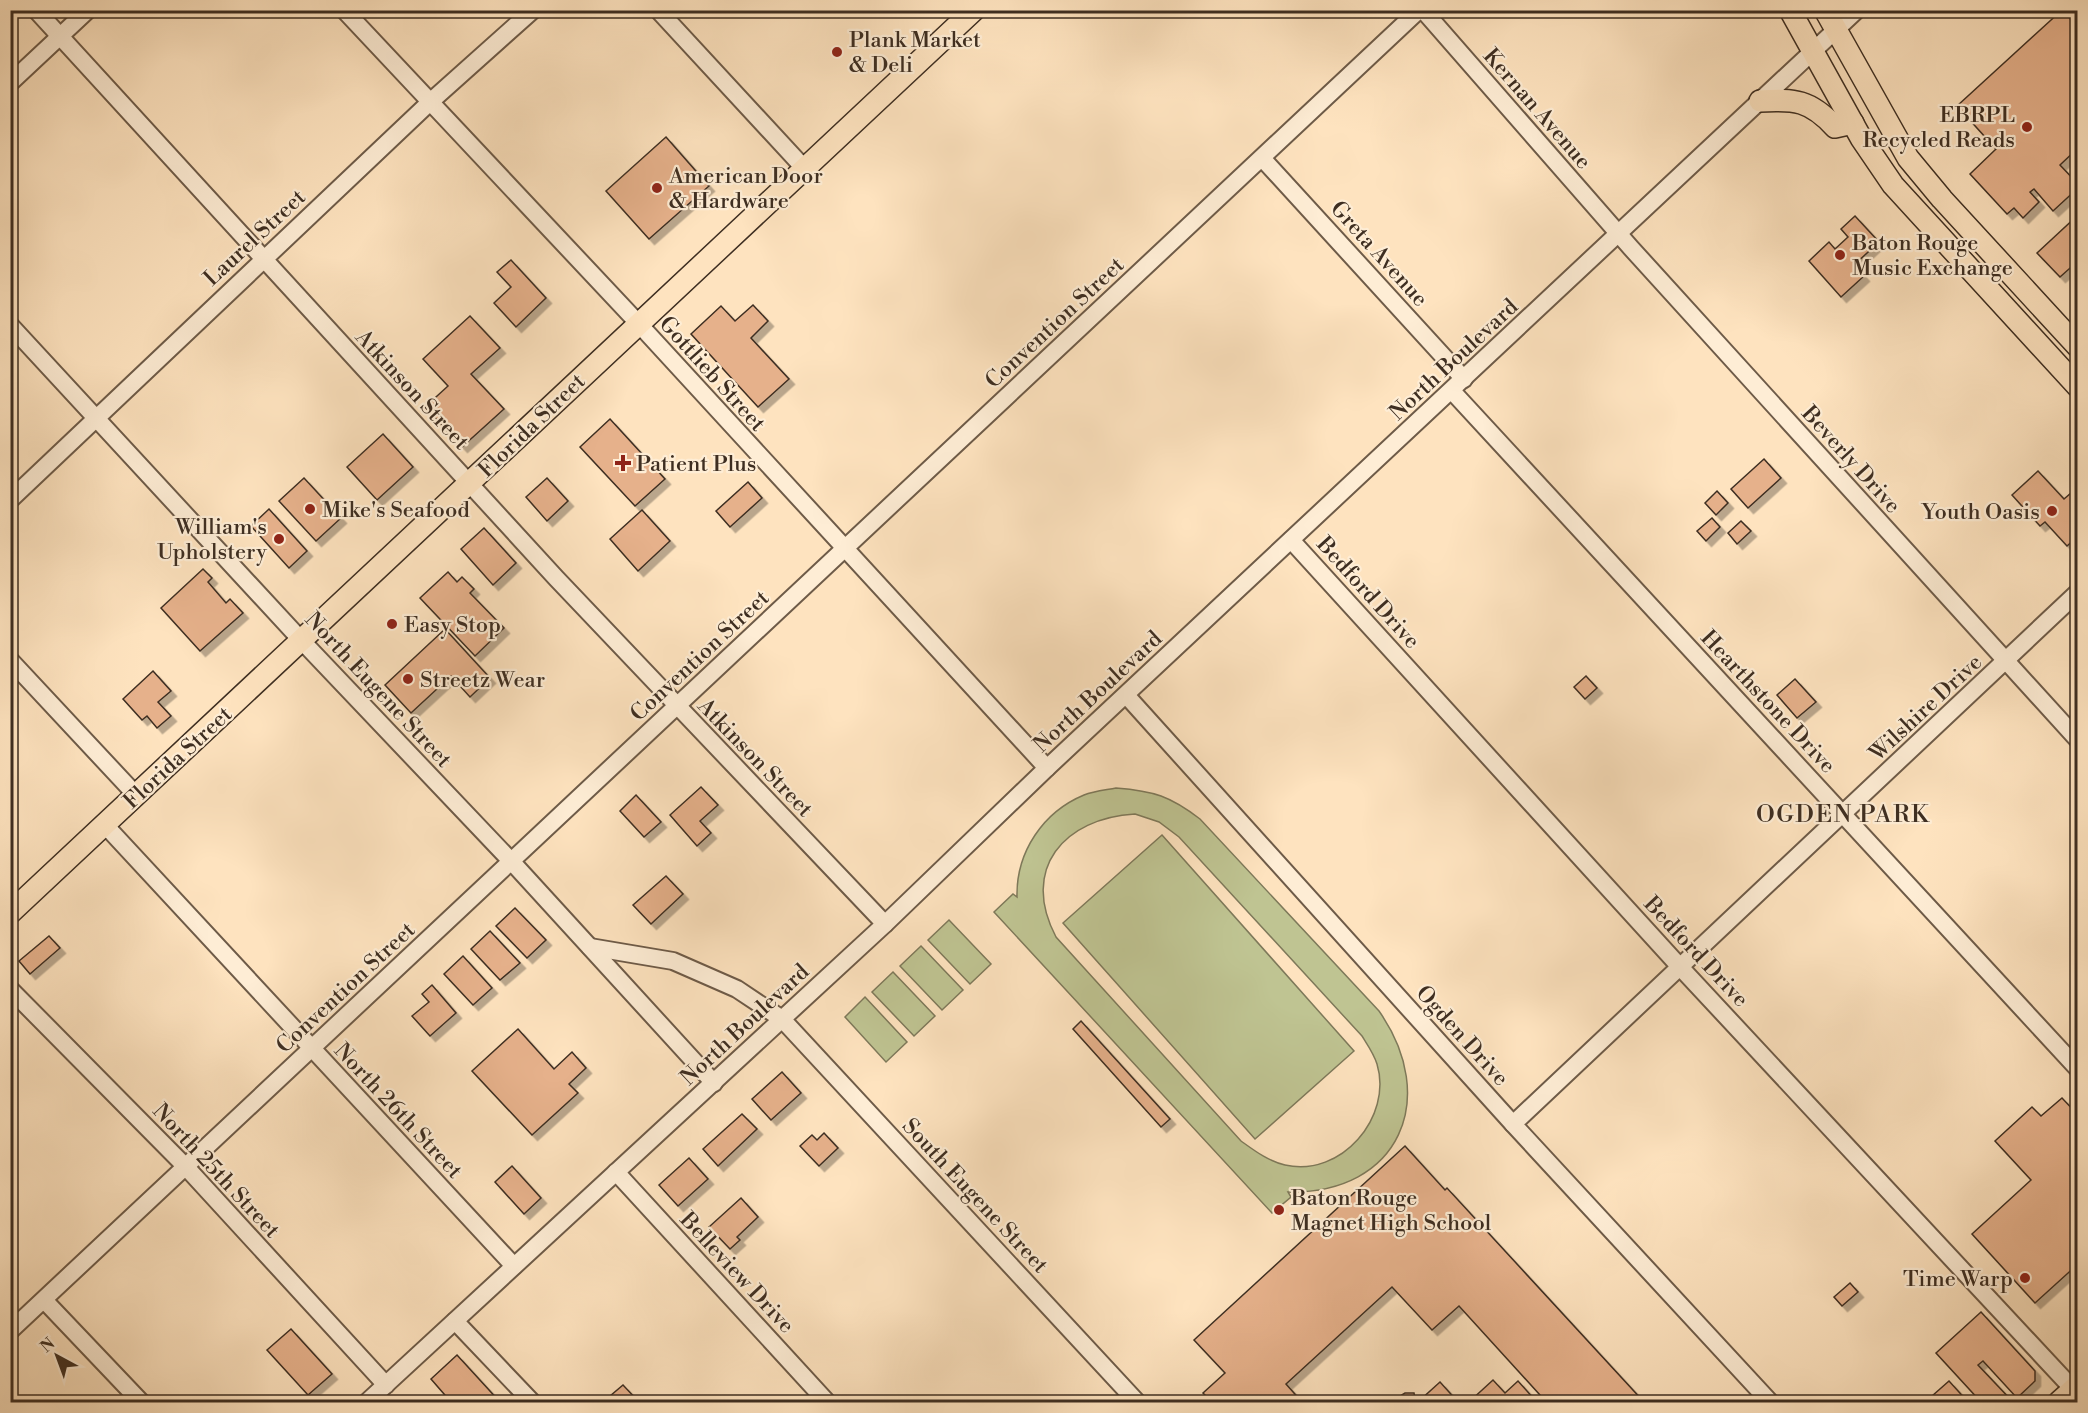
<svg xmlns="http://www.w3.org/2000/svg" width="2088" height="1413" viewBox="0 0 2088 1413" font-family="'Libre Bodoni',serif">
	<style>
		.green { fill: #bfc492; stroke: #7e795a; stroke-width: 1.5; fill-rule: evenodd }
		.building { fill: #e6b18b; stroke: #3e2e21; stroke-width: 1.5; filter: url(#shadow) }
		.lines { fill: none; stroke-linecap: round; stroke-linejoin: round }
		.minor-casing { stroke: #6e5b48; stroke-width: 20 }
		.major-casing { stroke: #3e2e21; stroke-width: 24 }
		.minor { stroke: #feedd5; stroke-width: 16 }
		.major { stroke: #fee3bf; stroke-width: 21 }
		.poi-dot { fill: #8f2418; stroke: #feedd5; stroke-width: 2 }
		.labels { text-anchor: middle; stroke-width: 4.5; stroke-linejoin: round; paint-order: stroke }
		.poi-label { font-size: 22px; fill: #3e2e21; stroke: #feedd5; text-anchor: start }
		.street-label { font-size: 22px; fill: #3e2e21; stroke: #feedd5 }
		.neighbourhood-label { font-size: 24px; letter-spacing: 1.5px; fill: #3e2e21; stroke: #feedd5 }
	</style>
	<defs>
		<filter id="shadow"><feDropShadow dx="5.5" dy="5.5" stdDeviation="0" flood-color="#0004"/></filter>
	</defs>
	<rect width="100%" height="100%" fill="#fee3bf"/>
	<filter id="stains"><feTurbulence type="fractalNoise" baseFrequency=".00333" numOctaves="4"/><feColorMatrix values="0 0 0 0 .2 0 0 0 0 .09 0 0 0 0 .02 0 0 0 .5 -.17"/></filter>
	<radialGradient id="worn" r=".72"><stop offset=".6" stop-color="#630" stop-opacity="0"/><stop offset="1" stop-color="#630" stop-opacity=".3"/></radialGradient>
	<g class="green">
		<path d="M1116 788C1154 791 1170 796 1200 819L1379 1011C1440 1098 1400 1194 1288 1192L1291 1197 1272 1213 994 912 1013 894 1017 897C1016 852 1043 812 1084 795 1094 791 1106 790 1116 788ZM1135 814 1159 822 1179 837 1362 1036C1367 1044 1374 1054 1377 1064 1393 1117 1341 1178 1285 1165 1268 1161 1255 1151 1241 1141L1056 937C1020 869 1064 818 1135 814Z"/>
		<polygon points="1162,835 1354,1051 1255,1139 1063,923"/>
		<polygon points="949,920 991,964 970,984 928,940"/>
		<polygon points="921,946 963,990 942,1010 900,966"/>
		<polygon points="893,972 935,1016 914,1036 872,992"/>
		<polygon points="865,997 907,1042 886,1062 845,1017"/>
	</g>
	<g class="building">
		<polygon points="2062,10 2078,27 2078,148 2060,165 2078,184 2078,188 2053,211 2034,189 2030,192 2039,202 2023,218 2014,208 2007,214 1970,174 1996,149 1957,106"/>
		<polygon points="666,137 709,186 649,239 606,191"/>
		<polygon points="2078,215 2078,261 2060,277 2037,253"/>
		<polygon points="1855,216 1879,242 1854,265 1864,276 1841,297 1809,261 1829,242 1835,249 1848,237 1841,229"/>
		<polygon points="511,260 546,298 516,327 494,303 511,287 497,272"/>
		<polygon points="753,305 768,321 751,338 789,379 758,407 691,334 721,306 735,321"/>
		<polygon points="470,316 500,348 471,374 504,409 462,447 425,407 448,386 423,359"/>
		<polygon points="610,419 665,479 635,506 580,447"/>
		<polygon points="383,434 413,467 377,500 347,467"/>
		<polygon points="1764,459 1781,478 1748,508 1731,489"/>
		<polygon points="2038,471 2064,499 2078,487 2078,540 2076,538 2067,546 2045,522 2040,526 2012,495"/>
		<polygon points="304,478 341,518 316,541 279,501"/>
		<polygon points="547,478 568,501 547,521 526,497"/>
		<polygon points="748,482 762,498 730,527 716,511"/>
		<polygon points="1717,491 1728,503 1716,515 1705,503"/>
		<polygon points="269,509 307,551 289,568 251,526"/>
		<polygon points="642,510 670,541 638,571 610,539"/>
		<polygon points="1712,518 1720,527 1706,541 1697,531"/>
		<polygon points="1741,521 1751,531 1737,544 1728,533"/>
		<polygon points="484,528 516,563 493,585 461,549"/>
		<polygon points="203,569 212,578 208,582 226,603 230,599 243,613 200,651 161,608"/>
		<polygon points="448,572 457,582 462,577 474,589 470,593 504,628 475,656 420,598"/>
		<polygon points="445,629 490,678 470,697 451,676 411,713 385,685"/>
		<polygon points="153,671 171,691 158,702 171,716 157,728 147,716 142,720 123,699"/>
		<polygon points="1586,676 1597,688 1585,699 1574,687"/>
		<polygon points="1795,679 1816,702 1797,718 1777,695"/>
		<polygon points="701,787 718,805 700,821 711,833 697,846 670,815"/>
		<polygon points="636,795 661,822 644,837 620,811"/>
		<polygon points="666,876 683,894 651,924 633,905"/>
		<polygon points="515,908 546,940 527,958 496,926"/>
		<polygon points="490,931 520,963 500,980 471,949"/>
		<polygon points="49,936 60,948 30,974 19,961"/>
		<polygon points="463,956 492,988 473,1005 444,974"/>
		<polygon points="432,985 456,1013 430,1036 412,1016 429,1002 422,994"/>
		<polygon points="1081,1021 1170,1119 1161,1127 1073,1029"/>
		<polygon points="518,1029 554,1069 572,1052 586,1068 569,1084 578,1093 532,1135 472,1071"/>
		<polygon points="782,1072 801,1093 771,1120 752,1099"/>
		<polygon points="2062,1098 2078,1115 2078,1264 2035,1303 1972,1234 2031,1180 1995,1141 2032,1107 2041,1116"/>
		<polygon points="742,1114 757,1129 718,1166 703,1149"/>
		<polygon points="824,1133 838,1148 819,1166 800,1146 812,1135 817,1140"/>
		<polygon points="1405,1146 1445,1190 1447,1188 1644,1402 1469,1402 1493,1380 1505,1393 1518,1381 1535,1400 1540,1395 1459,1306 1432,1330 1392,1287 1286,1384 1302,1402 1212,1402 1203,1393 1225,1373 1194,1340"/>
		<polygon points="689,1158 708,1179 678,1206 659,1185"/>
		<polygon points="512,1166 541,1198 524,1214 495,1182"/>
		<polygon points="741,1198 758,1217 737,1237 740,1240 730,1249 709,1227"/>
		<polygon points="1850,1283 1858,1292 1842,1306 1834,1297"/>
		<polygon points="1981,1312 2035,1371 2035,1381 2017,1398 1983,1361 1978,1365 2013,1402 1981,1402 1936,1353"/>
		<polygon points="291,1329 332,1374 308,1395 267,1350"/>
		<polygon points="457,1355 500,1402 451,1402 431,1379"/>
		<polygon points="1949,1381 1968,1402 1938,1402 1932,1396"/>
		<polygon points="1440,1382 1458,1402 1390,1402 1405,1393 1414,1393 1415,1399 1418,1397 1420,1400"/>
		<polygon points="623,1385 638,1401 603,1402"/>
		<polygon points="1929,1396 1935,1402 1922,1402"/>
	</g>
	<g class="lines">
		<g class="minor-casing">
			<g id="minor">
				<polyline points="36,10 556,578 885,924"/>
				<polyline points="344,10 638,323 1047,768"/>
				<polyline points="658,10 804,168"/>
				<polyline points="1423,10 1631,248 2078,740"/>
				<polyline points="10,83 88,10"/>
				<polyline points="1262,158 1464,379"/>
				<polyline points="10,325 302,641 512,862 714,1083"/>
				<polyline points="1452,391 2078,1069"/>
				<polyline points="10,500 429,103 533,10"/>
				<polyline points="1291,540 1681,968 2073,1389"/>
				<polyline points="10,660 136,795"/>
				<polyline points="1126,695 1513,1124 1770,1402"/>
				<polyline points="105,825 514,1266"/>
				<polyline points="590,947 673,961 737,989 782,1019 1137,1402"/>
				<polyline points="10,989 186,1167 386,1385"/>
				<polyline points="1513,1124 2078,592"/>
				<polyline points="616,1172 827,1402"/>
				<polyline points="44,1300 141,1402"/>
				<polyline points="455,1321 532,1402"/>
				<polyline points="10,1331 1419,10"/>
				<polyline points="367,1402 885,924 1047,768 1857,10"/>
			</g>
		</g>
		<g class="major-casing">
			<g id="major">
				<polyline points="1790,10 1861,138 1893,185 2078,387"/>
				<polyline points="1825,10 1908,158 1942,199 2078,347"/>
				<path d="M1760 101C1795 99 1810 100 1835 127L1853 123"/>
				<polyline points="10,913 974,10"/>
				<polyline points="2059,1402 2078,1385"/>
			</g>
		</g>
		<use href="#minor" class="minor"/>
		<use href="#major" class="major"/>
	</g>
	<g class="poi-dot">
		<circle cx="837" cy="52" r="6"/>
		<circle cx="2027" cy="127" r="6"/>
		<circle cx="657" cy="188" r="6"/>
		<circle cx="1840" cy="255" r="6"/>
		<path d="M620 454h6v6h6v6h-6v6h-6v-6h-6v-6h6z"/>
		<circle cx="310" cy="509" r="6"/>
		<circle cx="2052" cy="511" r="6"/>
		<circle cx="279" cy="539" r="6"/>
		<circle cx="392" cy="624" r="6"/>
		<circle cx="408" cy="679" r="6"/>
		<circle cx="1279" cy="1210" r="6"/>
		<circle cx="2025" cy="1278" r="6"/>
	</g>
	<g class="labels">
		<g class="poi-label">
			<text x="849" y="47">Plank Market<tspan x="849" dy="25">&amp; Deli</tspan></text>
			<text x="2015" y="122" text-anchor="end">EBRPL<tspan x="2015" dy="25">Recycled Reads</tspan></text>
			<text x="669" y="183">American Door<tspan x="669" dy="25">&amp; Hardware</tspan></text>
			<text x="1852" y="250">Baton Rouge<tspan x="1852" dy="25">Music Exchange</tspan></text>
			<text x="636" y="471">Patient Plus</text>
			<text x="322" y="517">Mike's Seafood</text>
			<text x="2040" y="519" text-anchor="end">Youth Oasis</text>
			<text x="267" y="534" text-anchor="end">William's<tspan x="267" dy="25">Upholstery</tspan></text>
			<text x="404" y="632">Easy Stop</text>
			<text x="420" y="687">Streetz Wear</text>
			<text x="1291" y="1205">Baton Rouge<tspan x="1291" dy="25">Magnet High School</tspan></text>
			<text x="2013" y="1286" text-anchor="end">Time Warp</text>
		</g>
		<g class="street-label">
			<text transform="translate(1538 108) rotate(49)" y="8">Kernan Avenue</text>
			<text transform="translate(254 237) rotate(-43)" y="8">Laurel Street</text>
			<text transform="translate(1380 253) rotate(48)" y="8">Greta Avenue</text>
			<text transform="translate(1054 322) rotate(-43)" y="8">Convention Street</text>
			<text transform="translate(1453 359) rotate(-43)" y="8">North Boulevard</text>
			<text transform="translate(713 373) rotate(48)" y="8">Gottlieb Street</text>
			<text transform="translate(413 389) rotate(47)" y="8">Atkinson Street</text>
			<text transform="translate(531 425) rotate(-44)" y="8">Florida Street</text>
			<text transform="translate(1852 459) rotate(48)" y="8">Beverly Drive</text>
			<text transform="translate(1369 592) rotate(48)" y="8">Bedford Drive</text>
			<text transform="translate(699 655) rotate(-43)" y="8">Convention Street</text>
			<text transform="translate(379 689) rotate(47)" y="8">North Eugene Street</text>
			<text transform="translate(1097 691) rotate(-43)" y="8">North Boulevard</text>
			<text transform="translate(1769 701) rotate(47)" y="8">Hearthstone Drive</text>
			<text transform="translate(1925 707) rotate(-43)" y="8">Wilshire Drive</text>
			<text transform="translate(177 757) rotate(-43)" y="8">Florida Street</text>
			<text transform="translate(756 757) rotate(46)" y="8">Atkinson Street</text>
			<text transform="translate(1697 951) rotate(47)" y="8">Bedford Drive</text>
			<text transform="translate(345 987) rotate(-43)" y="8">Convention Street</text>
			<text transform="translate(744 1024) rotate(-43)" y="8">North Boulevard</text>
			<text transform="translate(1463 1035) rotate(48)" y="8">Ogden Drive</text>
			<text transform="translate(399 1110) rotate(47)" y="8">North 26th Street</text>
			<text transform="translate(217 1170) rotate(47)" y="8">North 25th Street</text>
			<text transform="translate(976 1195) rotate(47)" y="8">South Eugene Street</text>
			<text transform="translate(738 1272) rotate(47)" y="8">Belleview Drive</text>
		</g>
		<g class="neighbourhood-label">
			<text x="1843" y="822">OGDEN PARK</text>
		</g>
	</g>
	<rect width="2088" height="1413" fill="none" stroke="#fee3bf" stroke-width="36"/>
	<rect x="12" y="12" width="2064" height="1389" fill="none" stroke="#3e2e21" stroke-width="3"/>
	<rect x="18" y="18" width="2052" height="1377" fill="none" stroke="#3e2e21" stroke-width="1.5"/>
	<g transform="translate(57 1356) rotate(319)" stroke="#feedd5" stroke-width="4.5" paint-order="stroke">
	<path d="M0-4.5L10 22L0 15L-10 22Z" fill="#3e2e21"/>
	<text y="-9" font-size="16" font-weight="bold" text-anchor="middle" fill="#3e2e21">N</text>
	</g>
	<rect width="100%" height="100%" filter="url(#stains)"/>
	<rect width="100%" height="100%" fill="url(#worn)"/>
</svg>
